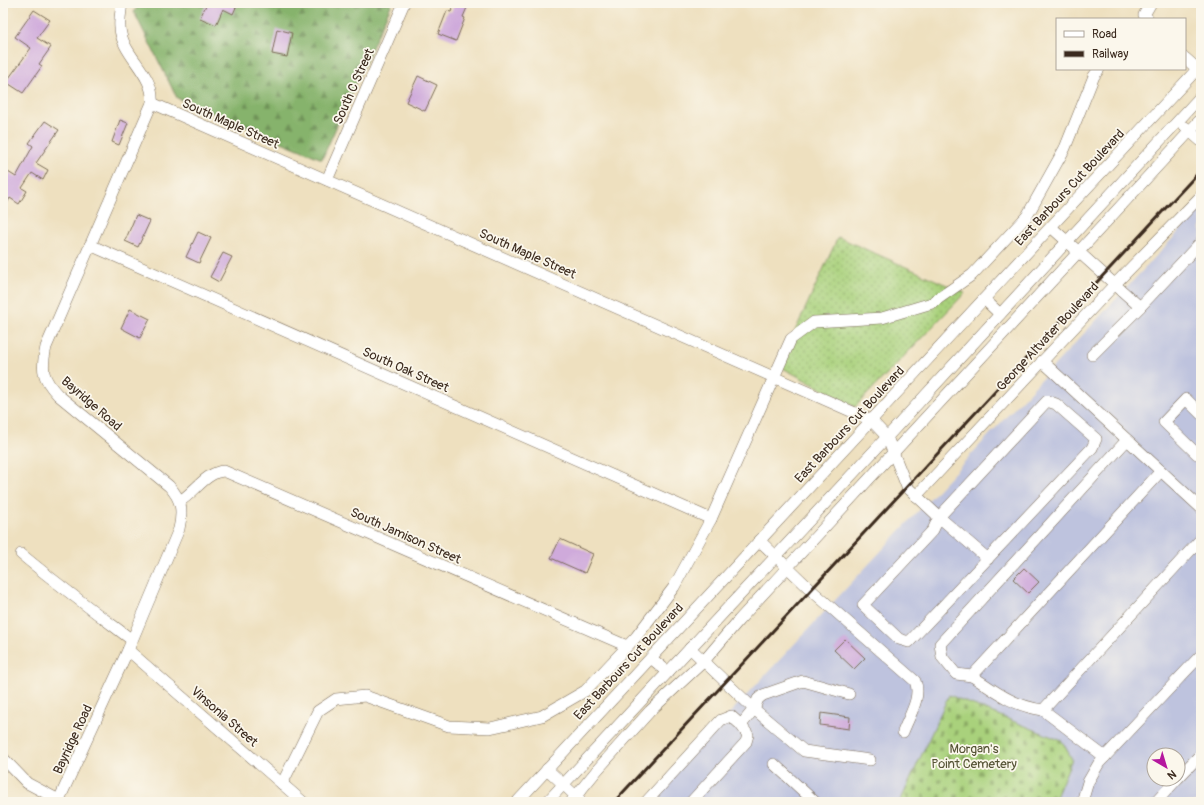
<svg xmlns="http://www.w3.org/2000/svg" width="1204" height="805" viewBox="0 0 1204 805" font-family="Pangolin,sans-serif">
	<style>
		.industrial { fill: #bec3de; fill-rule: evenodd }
		.grass { fill: url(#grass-dots); stroke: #727e4d }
		.forest { fill: url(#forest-firs); stroke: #606e45 }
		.cemetery { fill: url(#cemetery-stones); stroke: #727e4d }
		.building { fill: #cfaadb }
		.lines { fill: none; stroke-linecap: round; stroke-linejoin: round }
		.minor-casing { stroke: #7a6a56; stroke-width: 12 }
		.minor { stroke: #fff; stroke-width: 11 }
		.rail { stroke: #3b2a1e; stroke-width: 3 }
		.labels { text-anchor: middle; stroke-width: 3.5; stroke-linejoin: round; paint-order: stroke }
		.street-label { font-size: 13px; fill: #3b2a1e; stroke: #fbf7ec }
		.park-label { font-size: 13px; fill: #565436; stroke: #fbf7ec }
	</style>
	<defs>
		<pattern id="grass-dots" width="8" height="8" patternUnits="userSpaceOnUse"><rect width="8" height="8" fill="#a9d17c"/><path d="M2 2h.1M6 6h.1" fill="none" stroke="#8baa65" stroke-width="1.8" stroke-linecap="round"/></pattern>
		<pattern id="forest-firs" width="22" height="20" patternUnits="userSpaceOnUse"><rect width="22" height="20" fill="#86b36c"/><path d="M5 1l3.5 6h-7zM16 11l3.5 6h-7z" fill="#6f9258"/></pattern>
		<pattern id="cemetery-stones" width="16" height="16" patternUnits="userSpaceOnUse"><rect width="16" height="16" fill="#a9d17c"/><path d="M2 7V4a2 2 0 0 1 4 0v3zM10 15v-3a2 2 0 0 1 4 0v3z" fill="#8baa65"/></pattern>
	</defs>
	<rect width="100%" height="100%" fill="#fbf7ec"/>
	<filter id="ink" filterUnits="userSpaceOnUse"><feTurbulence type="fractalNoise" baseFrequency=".025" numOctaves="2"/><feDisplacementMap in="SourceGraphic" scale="8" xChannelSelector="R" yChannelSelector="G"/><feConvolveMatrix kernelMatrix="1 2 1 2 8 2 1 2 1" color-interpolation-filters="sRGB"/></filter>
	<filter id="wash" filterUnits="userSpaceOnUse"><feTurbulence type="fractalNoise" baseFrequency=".012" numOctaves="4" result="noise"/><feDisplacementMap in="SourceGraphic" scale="16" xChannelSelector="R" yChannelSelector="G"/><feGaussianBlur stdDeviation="0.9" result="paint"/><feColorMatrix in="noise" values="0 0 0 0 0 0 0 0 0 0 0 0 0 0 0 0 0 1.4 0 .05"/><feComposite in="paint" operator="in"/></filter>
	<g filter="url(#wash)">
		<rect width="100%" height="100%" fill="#eee0bf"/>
		<path class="industrial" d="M1201 208V802H647ZM1154 755H1178V779H1154Z"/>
		<polygon class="grass" points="838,237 965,293 855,407 779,366"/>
		<polygon class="forest" points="140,3 392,3 322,159 177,98 134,12"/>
		<polygon class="cemetery" points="949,695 1062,741 1072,759 1054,802 900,802"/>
		<g id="blocks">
			<g class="building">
				<polygon points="207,3 238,3 233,14 223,9 216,25 200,18"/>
				<polygon points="455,3 469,3 463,17 465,18 456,41 438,34 447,11 451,12"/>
				<polygon points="34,10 50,20 37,38 51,47 39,64 42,66 23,93 6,82 31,48 15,37"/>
				<polygon points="277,29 292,33 287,57 272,54"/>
				<polygon points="418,76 437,85 425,111 406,102"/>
				<polygon points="120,120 128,123 119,145 112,142"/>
				<polygon points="45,121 59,130 36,163 48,170 43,180 32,173 22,188 27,191 19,204 10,198 3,210 3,180 8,172 16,177 33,146 29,143"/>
				<polygon points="136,215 150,221 138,247 125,241"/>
				<polygon points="198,232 211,238 199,263 186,257"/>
				<polygon points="223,253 232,257 219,282 210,277"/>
				<polygon points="130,309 150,319 140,338 121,328"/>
				<polygon points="560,539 593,554 585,573 551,558"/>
				<polygon points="1024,568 1039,582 1028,593 1013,579"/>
				<polygon points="845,639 865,658 854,669 834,650"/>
				<polygon points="821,713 850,717 849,729 820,725"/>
			</g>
		</g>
	</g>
	<g filter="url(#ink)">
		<use href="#blocks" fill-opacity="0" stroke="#7a6a56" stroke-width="1"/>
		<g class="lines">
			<g class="minor-casing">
				<g id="minor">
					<polyline points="1148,19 1144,15 1151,3"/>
					<polyline points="1185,58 1201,72"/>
					<polyline points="152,103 871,420 887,437 907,487 939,517 1047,401 1056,404 1096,439 1092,448 909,642 899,639 863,605 933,530 939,517 988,559"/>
					<polyline points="1185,127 1201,141"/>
					<polyline points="327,180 404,3"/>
					<polyline points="1051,227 1140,307 1201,242"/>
					<polyline points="90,245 711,519"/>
					<polyline points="984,299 1000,314"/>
					<polyline points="1092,355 1140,307"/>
					<polyline points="1042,361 1201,508"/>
					<polyline points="1201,414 1186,399 1164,422 1197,454 1201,454"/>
					<polyline points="1127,440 940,644 942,657 956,674 972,676 1161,471"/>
					<polyline points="916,496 1116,283 1201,196"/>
					<path d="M180 501C195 492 206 472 224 471L627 646"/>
					<path d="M760 541 811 590 915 681C922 697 909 716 903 732"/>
					<path d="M21 554C57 584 95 612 132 640"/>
					<polyline points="690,648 754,709 804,751 870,760"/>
					<polyline points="128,650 303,802"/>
					<polyline points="651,658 668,672"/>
					<path d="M972 676C996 692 1013 706 1043 710L1201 539"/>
					<polyline points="1043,710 1105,757"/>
					<polyline points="3,758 27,783 59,800"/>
					<polyline points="774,764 815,802"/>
					<polyline points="547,769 582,802"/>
					<polyline points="1178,778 1201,754"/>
					<polyline points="282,784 318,711 336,699 365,696 449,726 490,728 542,716 585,691 636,637 674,587 711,519 791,339 814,322 882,318 932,303 972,275 1027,216 1065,148 1094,76 1099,69"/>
					<path d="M58 802 128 650 179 529C183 511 182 500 169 486L58 395C42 378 41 370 46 347L152 103C155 74 122 56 120 28 119 19 121 11 122 3"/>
					<polyline points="517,802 1201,65"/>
					<polyline points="547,802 887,437 1201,96"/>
					<polyline points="571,802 598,769 650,711 704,661 739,620 1201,119"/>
					<polyline points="646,802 721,720 731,716 741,725"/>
					<polyline points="691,802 746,742 748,735 741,725 754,709 758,699 763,695 803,681 849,694"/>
					<polyline points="1082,802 1088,782 1099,763 1201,655"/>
					<polyline points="1156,802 1177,779"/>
				</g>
			</g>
			<use href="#minor" class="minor"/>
			<polyline class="rail" points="614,802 1201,170"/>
		</g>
	</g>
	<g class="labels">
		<g class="street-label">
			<text transform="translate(353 86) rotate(-66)" y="5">South C Street</text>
			<text transform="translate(231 123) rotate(24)" y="5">South Maple Street</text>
			<text transform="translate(1069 187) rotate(-47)" y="5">East Barbours Cut Boulevard</text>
			<text transform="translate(528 253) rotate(24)" y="5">South Maple Street</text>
			<text transform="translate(1047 336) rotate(-47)" y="5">George Altvater Boulevard</text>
			<text transform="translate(406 369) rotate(24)" y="5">South Oak Street</text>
			<text transform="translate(92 403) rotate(41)" y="5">Bayridge Road</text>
			<text transform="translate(849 424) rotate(-47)" y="5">East Barbours Cut Boulevard</text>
			<text transform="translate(406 535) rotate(24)" y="5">South Jamison Street</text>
			<text transform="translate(628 661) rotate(-47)" y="5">East Barbours Cut Boulevard</text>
			<text transform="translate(225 716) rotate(41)" y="5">Vinsonia Street</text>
			<text transform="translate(72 739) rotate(-65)" y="5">Bayridge Road</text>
		</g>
		<g class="park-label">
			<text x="974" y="753">Morgan's<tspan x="974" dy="15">Point Cemetery</tspan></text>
		</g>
	</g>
	<rect width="1204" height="805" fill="none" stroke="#fbf7ec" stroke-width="16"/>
	<rect x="1056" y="18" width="130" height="52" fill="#fbf7ec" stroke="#aea59a"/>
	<rect x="1064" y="31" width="20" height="6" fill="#ffffff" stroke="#aea59a"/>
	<text x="1092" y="38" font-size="12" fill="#3b2a1e">Road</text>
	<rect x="1064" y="51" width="20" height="6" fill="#3b2a1e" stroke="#aea59a"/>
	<text x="1092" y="58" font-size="12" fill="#3b2a1e">Railway</text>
	<g transform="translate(1166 767) rotate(142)"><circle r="19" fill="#fbf7ec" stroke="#aea59a"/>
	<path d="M0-3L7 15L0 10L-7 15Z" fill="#b5179e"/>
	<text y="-6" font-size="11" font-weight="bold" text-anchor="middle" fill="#3b2a1e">N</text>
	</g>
</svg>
